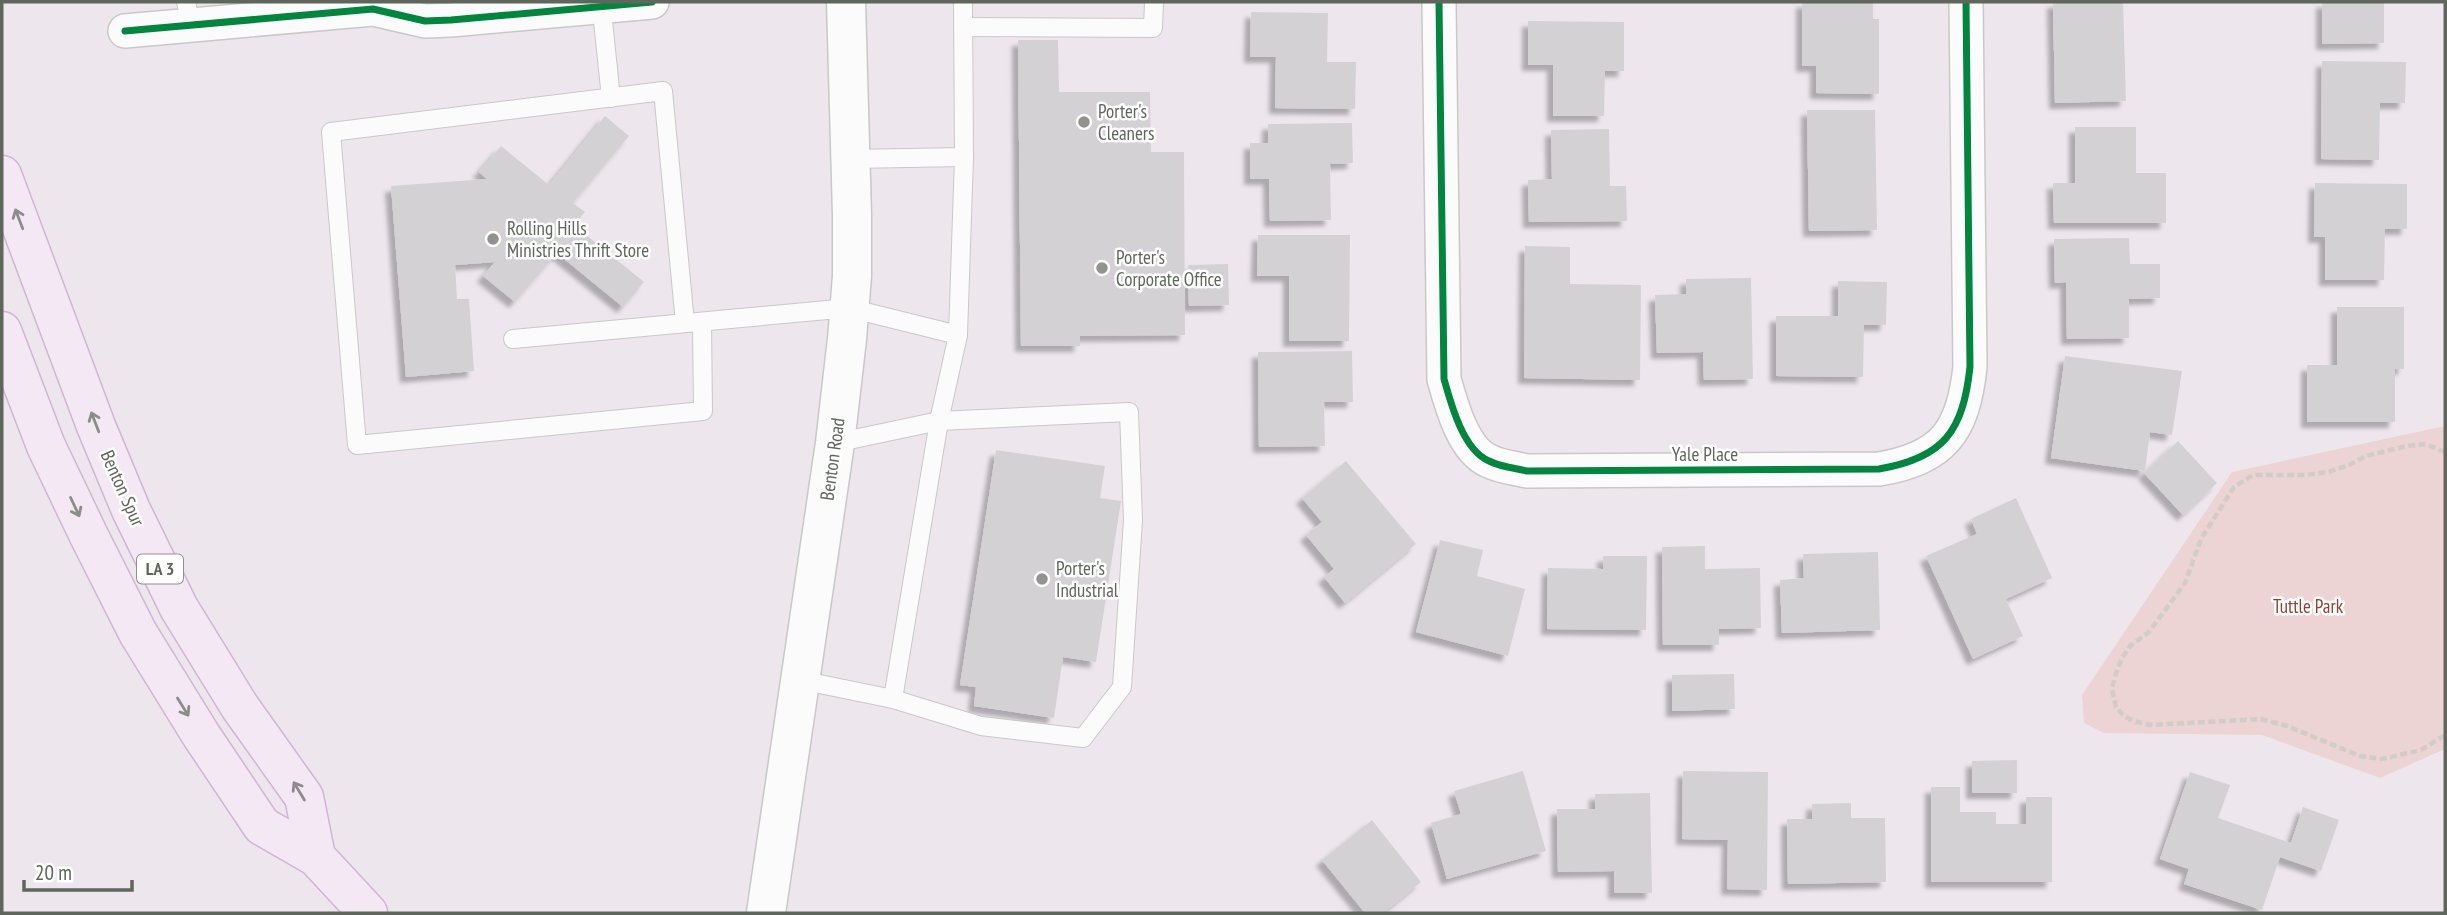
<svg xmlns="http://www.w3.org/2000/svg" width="2447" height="915" viewBox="0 0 2447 915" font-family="'PT Sans Narrow',sans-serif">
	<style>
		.green { fill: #ebd4d3 }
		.building { fill: #d4d1d5; filter: url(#shadow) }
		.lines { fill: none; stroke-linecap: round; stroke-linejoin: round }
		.service-casing { stroke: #c9c8c7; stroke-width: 20 }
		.minor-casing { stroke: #c9c8c7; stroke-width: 36 }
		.secondary-casing { stroke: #c7c8c7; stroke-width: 41 }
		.primary-casing { stroke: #d3b3d7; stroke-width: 41 }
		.path { stroke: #cfcdc8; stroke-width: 4.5; stroke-dasharray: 7 3.5; stroke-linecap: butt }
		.service { stroke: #fcfbfc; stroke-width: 18 }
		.minor { stroke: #fcfbfc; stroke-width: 33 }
		.secondary { stroke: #fcfbfc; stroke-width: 38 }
		.primary { stroke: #f3e8f3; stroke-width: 38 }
		.cycleway-casing { stroke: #fff; stroke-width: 11 }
		.cycleway { stroke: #00873e; stroke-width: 7 }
		.oneway { stroke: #8b8d89 }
		.poi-dot { fill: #91938f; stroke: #fff; stroke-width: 2.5 }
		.labels { text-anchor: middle; stroke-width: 5; stroke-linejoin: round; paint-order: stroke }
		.shield { fill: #fff; stroke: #8f948d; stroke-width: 2 }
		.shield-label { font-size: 18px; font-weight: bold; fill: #5f665c }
		.poi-label { font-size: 19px; fill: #5f665c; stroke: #fff; text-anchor: start }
		.street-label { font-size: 19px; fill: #5f665c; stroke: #fff }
		.park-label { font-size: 19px; fill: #92432f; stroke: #fff }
	</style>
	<defs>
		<filter id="shadow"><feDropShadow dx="-6" dy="6" stdDeviation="2" flood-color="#0004"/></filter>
	</defs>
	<rect width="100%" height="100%" fill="#ede7ed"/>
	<polygon class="green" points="2445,426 2445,749 2380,778 2262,735 2104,733 2084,723 2082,695 2232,472"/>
	<g class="building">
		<polygon points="1802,2 1873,2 1873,19 1879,19 1879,94 1816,93 1816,66 1802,66"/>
		<polygon points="2053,2 2123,2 2126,101 2055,103"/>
		<polygon points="2322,2 2384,2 2384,43 2322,44"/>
		<polygon points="1251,12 1328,13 1327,62 1356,62 1355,109 1275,108 1276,57 1250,57"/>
		<polygon points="1528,21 1624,22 1624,71 1605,71 1604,116 1553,116 1553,65 1528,65"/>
		<polygon points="1018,40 1058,40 1059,92 1150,92 1151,152 1184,152 1185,335 1080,336 1080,346 1021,346"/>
		<polygon points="2322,61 2406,62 2405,103 2380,103 2379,160 2321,159"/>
		<polygon points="1807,110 1875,110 1877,230 1809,231"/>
		<polygon points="605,116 629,136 573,203 585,212 574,225 644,282 623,307 557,253 515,302 483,276 495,262 455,265 457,299 469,299 474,371 406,377 391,186 487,179 479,172 501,146 549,185"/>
		<polygon points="1352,123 1353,163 1330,164 1331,220 1270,221 1269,179 1250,179 1250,143 1268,143 1268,124"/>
		<polygon points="2075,127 2136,127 2136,173 2166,173 2166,223 2054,223 2053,183 2075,183"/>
		<polygon points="1609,129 1610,186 1626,186 1627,221 1529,222 1528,180 1552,179 1551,130"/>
		<polygon points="2315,183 2407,184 2407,229 2385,229 2384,280 2325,280 2325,237 2314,237"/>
		<polygon points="1258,235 1350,235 1349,341 1289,341 1289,276 1257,276"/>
		<polygon points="2129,238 2130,264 2160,264 2160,298 2129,299 2129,338 2067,339 2066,282 2055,283 2054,239"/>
		<polygon points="1525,246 1570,247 1570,284 1641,285 1640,380 1524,378"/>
		<polygon points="1228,264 1229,305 1189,306 1188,265"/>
		<polygon points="1751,278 1753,379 1704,380 1703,352 1657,353 1655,295 1686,294 1686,279"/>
		<polygon points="1838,281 1887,282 1886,325 1864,325 1863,377 1776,376 1776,316 1838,316"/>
		<polygon points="2337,307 2404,307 2404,369 2395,369 2395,422 2307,422 2307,365 2337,365"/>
		<polygon points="1352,351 1353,402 1324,402 1325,446 1259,447 1258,352"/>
		<polygon points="2065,356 2182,371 2172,435 2150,432 2145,471 2051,458"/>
		<polygon points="2178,441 2217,483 2183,515 2144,473"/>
		<polygon points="996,450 1105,466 1100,498 1121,501 1096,662 1063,657 1054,718 974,706 976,687 960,685"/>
		<polygon points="1346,461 1416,544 1345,603 1324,577 1334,569 1306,535 1322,522 1302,498"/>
		<polygon points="2016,498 2052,578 2006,599 2023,636 1973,659 1926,556 1977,534 1971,519"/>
		<polygon points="1440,540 1483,550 1477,576 1525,589 1508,656 1416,632"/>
		<polygon points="1705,546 1705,569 1760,568 1761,628 1719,629 1719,645 1663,645 1662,547"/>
		<polygon points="1878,552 1880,630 1782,633 1780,580 1804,578 1803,554"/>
		<polygon points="1603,556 1647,556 1646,630 1547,629 1548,568 1603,569"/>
		<polygon points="1734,674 1735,709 1672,711 1672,675"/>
		<polygon points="2017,760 2017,793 1972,793 1972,761"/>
		<polygon points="1523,771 1546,851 1447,879 1431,823 1461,814 1454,791"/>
		<polygon points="1683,771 1768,772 1767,890 1727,889 1728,840 1682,839"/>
		<polygon points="2190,772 2230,785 2218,818 2291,843 2303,807 2339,820 2321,871 2280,857 2262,910 2184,884 2189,869 2160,859"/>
		<polygon points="1931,787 1960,787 1960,812 1996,812 1996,824 2026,824 2026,797 2052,797 2052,882 1931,882"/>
		<polygon points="1650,793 1652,893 1614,893 1614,871 1558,872 1557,809 1595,809 1595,794"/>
		<polygon points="1851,803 1851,818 1885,818 1886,882 1788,884 1787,819 1812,819 1812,804"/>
		<polygon points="1372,820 1421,882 1383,913 1365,913 1322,860"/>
	</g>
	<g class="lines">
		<g class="service-casing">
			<g id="service">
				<polyline points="186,2 191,25"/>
				<polyline points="601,2 611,98"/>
				<polyline points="963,27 1153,28 1154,2"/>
				<polyline points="851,159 964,157 963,2"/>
				<polyline points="685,323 663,91 331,132 357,445 703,411 702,322"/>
				<polyline points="513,339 849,308 958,335"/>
				<polyline points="835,443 939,421 1129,412 1133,520 1122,687 1083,738 981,726 893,699"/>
				<polyline points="800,680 893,699 939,421 958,335 964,157"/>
			</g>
		</g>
		<g class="minor-casing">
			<g id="minor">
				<path d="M1439 2 1444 379C1451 404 1463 450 1489 461 1501 467 1514 468 1527 471L1879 469C1944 458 1963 431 1970 367L1966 2"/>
				<polyline points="125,31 373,9 425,21 451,20 652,2"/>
			</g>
		</g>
		<g class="secondary-casing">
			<polyline id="secondary" points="766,913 835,443 847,339 852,276 852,215 846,2"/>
		</g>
		<g class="primary-casing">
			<g id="primary">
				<polyline points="2,175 96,426 131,510 179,608 240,707 304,797 316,857"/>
				<polyline points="2,331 46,446 89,536 138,633 201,735 262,826 316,857 368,913"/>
			</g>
		</g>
		<polyline class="path" points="2445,452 2426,444 2407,446 2366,456 2349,465 2328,472 2305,475 2253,475 2234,487 2201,539 2185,583 2149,632 2130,646 2122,658 2116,673 2112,689 2116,707 2123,715 2133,721 2150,725 2261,719 2287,726 2360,756 2382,759 2421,750 2445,735"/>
		<use href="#service" class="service"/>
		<use href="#minor" class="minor"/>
		<use href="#secondary" class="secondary"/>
		<use href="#primary" class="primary"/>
		<g class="cycleway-casing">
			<g id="cycleway">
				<path d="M1439 2 1444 379C1451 404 1463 450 1489 461 1501 467 1514 468 1527 471L1879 469C1944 458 1963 431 1970 367L1966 2"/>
				<polyline points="125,31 373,9 425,21 451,20 652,2"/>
			</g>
		</g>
		<use href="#cycleway" class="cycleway"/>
	</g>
	<defs><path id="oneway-shaft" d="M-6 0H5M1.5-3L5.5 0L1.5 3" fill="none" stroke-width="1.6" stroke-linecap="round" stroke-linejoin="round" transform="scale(1.75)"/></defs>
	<g class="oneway">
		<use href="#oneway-shaft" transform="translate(19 219) rotate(-111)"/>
		<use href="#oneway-shaft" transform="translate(95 422) rotate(-111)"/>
		<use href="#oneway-shaft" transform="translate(75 507) rotate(65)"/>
		<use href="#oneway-shaft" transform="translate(183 707) rotate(58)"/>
		<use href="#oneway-shaft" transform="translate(299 791) rotate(-121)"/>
	</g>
	<g class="poi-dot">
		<circle cx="1084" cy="122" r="7"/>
		<circle cx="493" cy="239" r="7"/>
		<circle cx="1102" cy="268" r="7"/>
		<circle cx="1042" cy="579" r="7"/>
	</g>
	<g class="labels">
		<rect class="shield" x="137" y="554.5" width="46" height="29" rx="5"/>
		<g class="shield-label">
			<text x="160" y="575">LA 3</text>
		</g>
		<g class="poi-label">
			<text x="1098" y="118">Porter's<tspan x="1098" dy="22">Cleaners</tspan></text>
			<text x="507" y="235">Rolling Hills<tspan x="507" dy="22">Ministries Thrift Store</tspan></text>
			<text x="1116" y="264">Porter's<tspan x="1116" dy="22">Corporate Office</tspan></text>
			<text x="1056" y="575">Porter's<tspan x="1056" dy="22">Industrial</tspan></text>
		</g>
		<g class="street-label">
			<text x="1705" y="461">Yale Place</text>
			<text transform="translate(832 459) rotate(-82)" y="7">Benton Road</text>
			<text transform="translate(123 488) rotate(66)" y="7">Benton Spur</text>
		</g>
		<g class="park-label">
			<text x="2308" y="613">Tuttle Park</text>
		</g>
	</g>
	<rect width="2447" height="915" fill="none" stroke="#5f665c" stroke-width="7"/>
	<path d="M24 880v10h108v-10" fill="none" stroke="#5f665c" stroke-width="3.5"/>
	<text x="35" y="880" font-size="21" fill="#5f665c" stroke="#ffffff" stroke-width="5" paint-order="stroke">20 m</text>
</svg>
